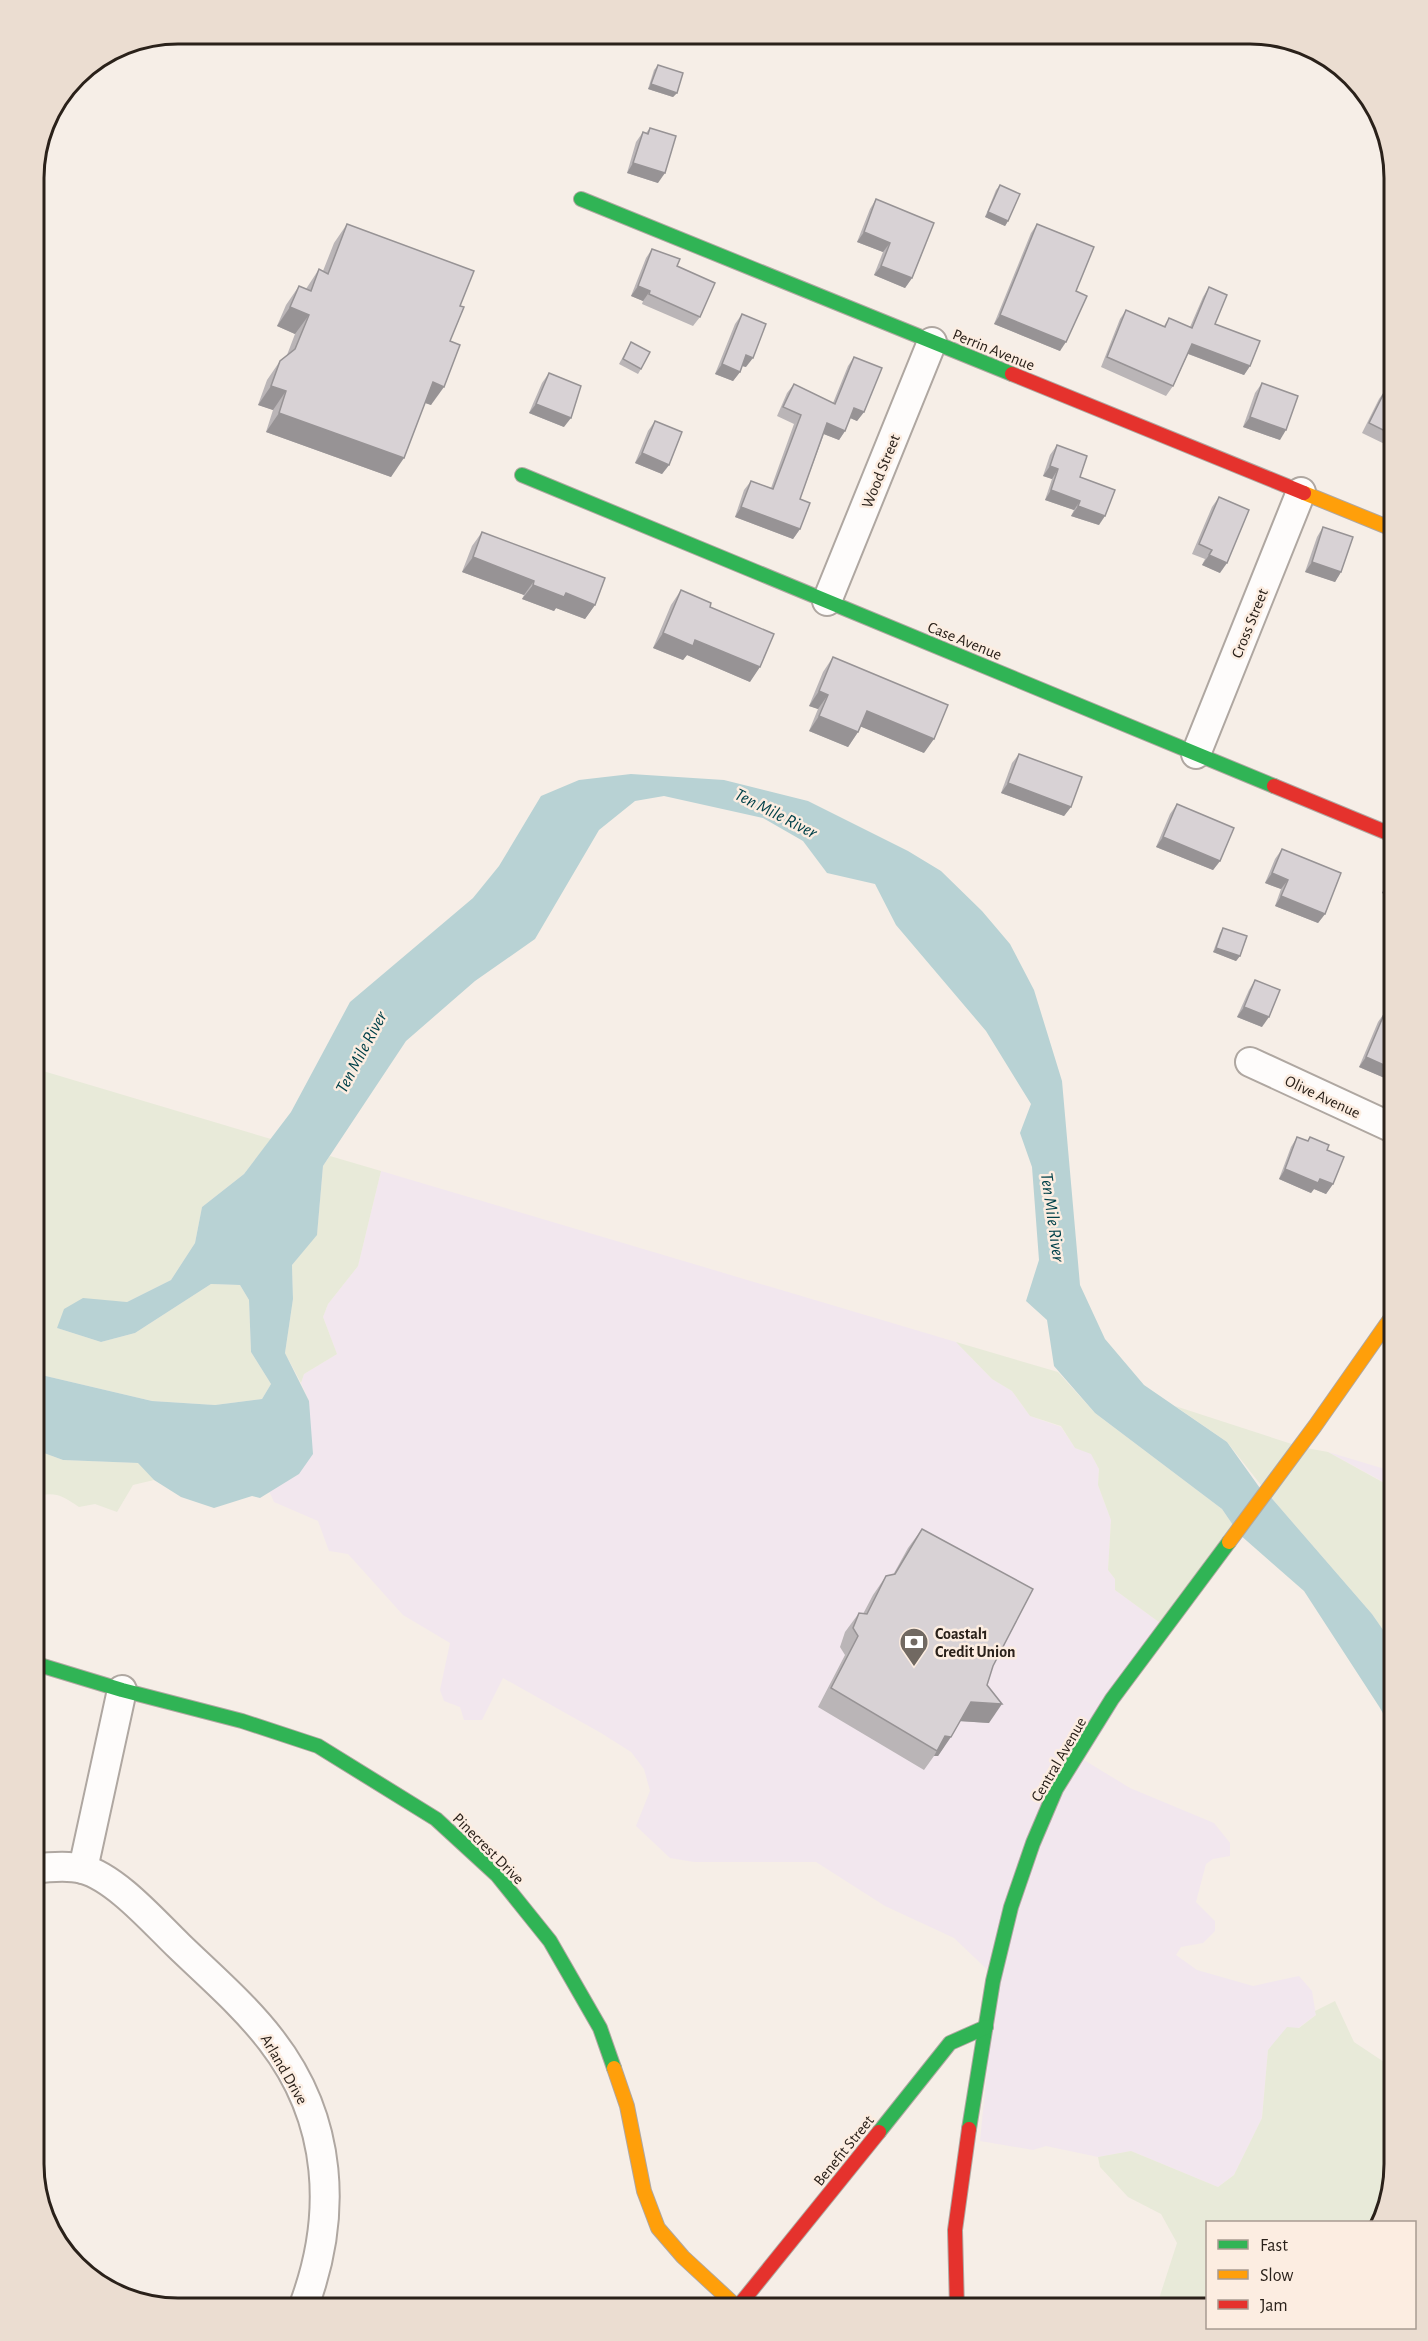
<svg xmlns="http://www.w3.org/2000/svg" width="1428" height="2341" viewBox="0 0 1428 2341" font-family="'Alegreya Sans',sans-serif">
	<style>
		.commercial { fill: #f2e7ee }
		.green { fill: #e8ead9 }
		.water { fill: #b8d2d4 }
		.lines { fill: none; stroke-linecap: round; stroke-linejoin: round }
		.street-casing { stroke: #afa7a1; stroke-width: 32 }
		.fast-casing { stroke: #afa7a1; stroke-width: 16 }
		.slow-casing { stroke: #afa7a1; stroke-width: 16 }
		.jam-casing { stroke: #afa7a1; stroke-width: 16 }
		.street { stroke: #fefcfb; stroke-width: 28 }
		.fast { stroke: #30b455; stroke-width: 14 }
		.slow { stroke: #ff9f0a; stroke-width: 14 }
		.jam { stroke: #e5322d; stroke-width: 14 }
		.wall { fill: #bab5b7 }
		.shaded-wall { fill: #979395 }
		.building { fill: #d8d2d5; stroke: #979395; stroke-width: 1.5 }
		.labels { text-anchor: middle; stroke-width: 5; stroke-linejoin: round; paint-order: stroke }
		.street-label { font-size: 16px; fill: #2a211a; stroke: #fcede1 }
		.poi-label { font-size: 16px; font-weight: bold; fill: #2a211a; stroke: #fcede1; text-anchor: start }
		.water-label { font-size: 18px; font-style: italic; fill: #014149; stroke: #fcede1 }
		.rim { fill: none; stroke: #2a211a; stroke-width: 3 }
	</style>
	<rect width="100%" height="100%" fill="#f6eee7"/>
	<g class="commercial">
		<polygon points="381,1171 956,1342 992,1379 1012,1391 1030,1416 1061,1427 1075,1448 1091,1453 1099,1469 1098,1485 1111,1520 1108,1570 1115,1579 1115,1590 1167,1628 1084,1760 1130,1788 1214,1823 1230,1843 1230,1856 1213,1859 1206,1864 1196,1902 1215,1921 1215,1931 1203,1943 1181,1947 1176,1955 1197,1970 1253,1986 1299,1976 1312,1991 1316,2015 1268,2050 1262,2118 1234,2175 1218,2187 1131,2151 1098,2157 1046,2146 1033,2150 980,2141 996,1978 954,1938 885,1906 816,1862 694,1862 670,1858 636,1826 650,1791 644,1769 631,1752 601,1733 503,1678 482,1720 464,1720 460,1707 444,1701 440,1690 450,1643 403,1615 348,1554 329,1551 318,1521 274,1502 269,1491 299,1474 309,1401 301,1383 304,1374 337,1354 323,1317 328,1304 358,1266"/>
		<polygon points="1328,1452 1395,1472 1395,1489 1387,1484"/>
	</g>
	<g class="green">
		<polygon points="33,1068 271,1139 244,1174 202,1207 195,1243 171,1280 127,1302 83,1299 57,1328 101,1342 135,1333 211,1284 240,1285 249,1300 251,1352 271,1384 262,1399 215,1405 152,1401 33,1373"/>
		<polygon points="330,1156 381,1171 358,1266 328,1304 323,1317 337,1354 304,1374 301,1383 285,1353 293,1299 292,1265 317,1234 323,1166"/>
		<polygon points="956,1342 1058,1372 1095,1413 1222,1509 1239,1534 1167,1628 1115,1590 1115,1579 1108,1570 1111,1520 1098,1485 1099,1469 1091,1454 1075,1448 1061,1426 1030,1416 1012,1391 992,1379"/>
		<polygon points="1175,1406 1301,1447 1328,1452 1395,1489 1395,1647 1372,1614 1268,1494 1227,1442"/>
		<path d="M33 1449 63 1460 139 1463 154 1480 133 1485 117 1512 95 1504 79 1507C61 1495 55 1491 33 1497Z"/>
		<polygon points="1335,2001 1354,2042 1384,2062 1395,2065 1395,2164 1379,2222 1208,2222 1207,2308 1156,2308 1177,2243 1161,2214 1128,2197 1100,2167 1098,2157 1131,2151 1218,2187 1234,2175 1262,2118 1268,2050 1287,2027 1299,2028 1316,2015 1315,2011"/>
	</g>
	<polygon class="water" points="631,774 724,780 808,801 908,851 941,871 982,911 1010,944 1034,990 1062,1081 1080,1285 1105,1339 1144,1385 1227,1442 1262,1491 1268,1494 1372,1614 1395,1647 1395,1735 1380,1708 1304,1591 1239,1534 1222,1509 1095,1413 1054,1366 1047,1320 1026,1301 1039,1260 1032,1167 1020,1133 1031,1104 986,1031 896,925 875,884 827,873 803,841 763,818 664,796 635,801 599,830 535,939 475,981 406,1041 323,1166 317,1235 292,1265 293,1299 285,1353 309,1401 313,1454 299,1474 260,1498 252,1496 214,1508 181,1497 154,1480 138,1463 63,1460 33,1449 33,1373 152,1401 215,1405 262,1399 271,1384 251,1352 249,1300 240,1285 211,1284 135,1333 101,1342 57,1328 64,1309 83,1298 127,1302 171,1280 195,1243 202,1207 244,1174 291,1112 350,1002 473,898 499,866 541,796 579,780"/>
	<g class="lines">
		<g class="street-casing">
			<g id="street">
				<polyline points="827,601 932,342"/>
				<polyline points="1196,754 1301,492"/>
				<polyline points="1250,1062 1395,1129"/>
				<path d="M33 1869C48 1867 68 1865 83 1869 116 1878 154 1922 179 1946 210 1976 244 2005 271 2040 333 2120 338 2216 303 2308"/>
				<polyline points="83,1869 122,1690"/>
			</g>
		</g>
		<g class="fast-casing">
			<g id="fast">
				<polyline points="581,199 1012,374"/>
				<polyline points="522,475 1274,786"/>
				<polyline points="33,1663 122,1690 242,1721 318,1746 436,1819 497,1875 550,1941 600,2028 614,2068"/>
				<polyline points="969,2129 993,1981 1011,1907 1033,1843 1056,1789 1112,1699 1229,1542"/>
				<polyline points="879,2132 950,2043 986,2027"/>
			</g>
		</g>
		<g class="slow-casing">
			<g id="slow">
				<polyline points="1304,493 1395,530"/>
				<polyline points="1229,1542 1315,1426 1395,1312"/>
				<polyline points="614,2068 627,2106 644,2191 658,2228 683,2257 737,2307"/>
			</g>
		</g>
		<g class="jam-casing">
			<g id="jam">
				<polyline points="1012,374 1304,493"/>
				<polyline points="1274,786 1395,836"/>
				<polyline points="737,2308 879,2132"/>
				<polyline points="957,2308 955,2230 969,2129"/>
			</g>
		</g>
		<use href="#street" class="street"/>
		<use href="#fast" class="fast"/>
		<use href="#slow" class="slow"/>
		<use href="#jam" class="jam"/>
	</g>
	<g class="wall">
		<polygon points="658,65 677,93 673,97 648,89 654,70"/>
		<polygon points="650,128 658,183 627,173 636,142 643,132 646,133"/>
		<polygon points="1000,185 1008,221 1005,226 985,217 996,190"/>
		<polygon points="876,199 912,278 905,288 874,275 883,252 857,242 870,209"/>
		<polygon points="347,224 460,306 431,405 425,403 391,477 266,432 273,410 258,405 267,380 280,361 287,355 295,334 277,326 286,305 299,286 306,289 319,269 323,271 334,243"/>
		<polygon points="1037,224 1076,291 1060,351 994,324 1031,233"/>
		<polygon points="652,249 677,266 700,317 693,326 642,304 643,301 631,296 646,258"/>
		<polygon points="1209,287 1215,324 1250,366 1244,375 1188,354 1173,386 1166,396 1101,367 1120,319 1126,310 1164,326 1169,318 1190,327 1203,297"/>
		<polygon points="742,314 746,367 742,366 740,372 733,381 715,374 735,324"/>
		<polygon points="631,342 641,369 638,374 619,364"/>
		<polygon points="854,357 864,412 857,421 850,418 845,431 839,440 824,434 800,499 800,529 793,539 735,517 744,490 751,481 771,488 794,424 777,416 787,393 794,384 833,403 848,366"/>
		<polygon points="549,373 564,427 529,413 542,383"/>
		<polygon points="1262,383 1280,440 1243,427 1255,393"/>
		<polygon points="1386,389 1394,393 1395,390 1395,449 1362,433 1379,399"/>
		<polygon points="655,421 669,465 662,474 635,463 648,431"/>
		<polygon points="1057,445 1080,477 1099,525 1071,516 1074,510 1045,500 1052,479 1043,476 1050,455"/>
		<polygon points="1219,497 1220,573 1202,565 1205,559 1192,554 1212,507"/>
		<polygon points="1323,527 1341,572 1335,582 1305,572 1317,537"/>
		<polygon points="482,532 595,605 585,619 556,608 554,611 522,599 524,595 462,572 472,546"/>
		<polygon points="681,590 710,607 750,682 687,655 683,660 653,648 671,605"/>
		<polygon points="833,657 924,753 860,726 858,732 848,747 809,731 818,709 809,706 823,672"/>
		<polygon points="1019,754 1071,807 1064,816 1001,793 1012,763"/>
		<polygon points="1177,804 1220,861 1213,870 1156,847 1170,814"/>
		<polygon points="1282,849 1325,914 1318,923 1275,906 1281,889 1265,883 1275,859"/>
		<polygon points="1395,863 1395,898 1382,893 1392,868"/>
		<polygon points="1223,928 1240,956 1236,961 1213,952 1220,933"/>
		<polygon points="1255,980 1262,1027 1237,1017 1249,990"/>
		<polygon points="1385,1012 1394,1082 1359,1067 1378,1022"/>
		<polygon points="1297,1137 1307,1141 1310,1137 1327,1150 1333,1184 1326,1194 1314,1189 1311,1193 1279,1179 1291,1147"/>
		<polygon points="922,1529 993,1666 987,1685 989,1723 960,1721 938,1756 934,1756 924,1770 818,1707 845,1655 840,1647 845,1632 859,1613 863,1614 873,1595 886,1576 893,1575 908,1548"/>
	</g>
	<g class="shaded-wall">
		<polygon points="651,84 677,93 673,97 648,89"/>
		<polygon points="633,163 665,173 658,183 627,173"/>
		<polygon points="988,212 1008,221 1005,226 985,217"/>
		<polygon points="864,232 890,243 883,252 857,242"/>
		<polygon points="881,266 912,278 905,288 874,275"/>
		<polygon points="638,286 650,291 643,301 631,296"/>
		<polygon points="290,307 309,315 295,334 277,326"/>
		<polygon points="1000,315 1066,342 1060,351 994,324"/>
		<polygon points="1192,344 1250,366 1244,375 1186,353"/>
		<polygon points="746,355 753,358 746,367 739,365"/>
		<polygon points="722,364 740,372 733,381 715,374"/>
		<polygon points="433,382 444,387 431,405 420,401"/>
		<polygon points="271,386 286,391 273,410 258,405"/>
		<polygon points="536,404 571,418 564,427 529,413"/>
		<polygon points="854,408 864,412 857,421 848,417"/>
		<polygon points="279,413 404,458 391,477 266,432"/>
		<polygon points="1250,417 1286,430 1280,440 1243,427"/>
		<polygon points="827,423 845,431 839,440 821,433"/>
		<polygon points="642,453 669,465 662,474 635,463"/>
		<polygon points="1050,466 1058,469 1052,479 1043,476"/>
		<polygon points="1051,490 1080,501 1074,510 1045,500"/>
		<polygon points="1078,506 1105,516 1099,525 1071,516"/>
		<polygon points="741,507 800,529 793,539 735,517"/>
		<polygon points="1209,555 1227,563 1220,573 1202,565"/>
		<polygon points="473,557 534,581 524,595 462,572"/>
		<polygon points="1312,562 1341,572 1335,582 1305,572"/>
		<polygon points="533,585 566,593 595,605 585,619 556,608 554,611 522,599"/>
		<polygon points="663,633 695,640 760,667 750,682 687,655 683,660 653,648"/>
		<polygon points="819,691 828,695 818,709 809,706"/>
		<polygon points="867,711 934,739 924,753 857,725"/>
		<polygon points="819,716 858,732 848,747 809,731"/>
		<polygon points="1008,783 1071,807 1064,816 1001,793"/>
		<polygon points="1163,837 1220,861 1213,870 1156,847"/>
		<polygon points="1272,873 1288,880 1281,889 1265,883"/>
		<polygon points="1389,883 1395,885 1395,898 1382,893"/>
		<polygon points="1281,896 1325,914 1318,923 1275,906"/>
		<polygon points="1216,948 1240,956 1236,961 1213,952"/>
		<polygon points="1244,1007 1269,1017 1262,1027 1237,1017"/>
		<polygon points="1366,1057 1395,1070 1395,1081 1394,1082 1359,1067"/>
		<polygon points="1285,1169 1320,1179 1333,1184 1326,1194 1314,1189 1311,1193 1279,1179"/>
		<polygon points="971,1702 1002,1704 989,1723 958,1721"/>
		<polygon points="945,1736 951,1737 938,1756 934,1756"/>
	</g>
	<g class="building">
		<polygon points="658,65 683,73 677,93 651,84"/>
		<polygon points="650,128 676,136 665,173 633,163 643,132 648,134"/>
		<polygon points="1000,185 1020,194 1008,221 988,212"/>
		<polygon points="876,199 934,223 912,278 881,266 890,243 864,232"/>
		<polygon points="347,224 474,271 460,306 464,307 450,341 460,345 444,387 433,382 404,458 279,413 286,391 271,386 280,361 295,349 309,315 290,307 299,286 311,291 319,269 328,274"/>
		<polygon points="1037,224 1094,247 1076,291 1087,296 1066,342 1000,315"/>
		<polygon points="652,249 680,259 677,266 715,283 700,317 649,294 650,291 638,286"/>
		<polygon points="1209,287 1227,295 1215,324 1260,341 1250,366 1192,344 1173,386 1107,357 1126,310 1165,327 1169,318 1192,328"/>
		<polygon points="742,314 766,324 753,358 746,355 740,372 722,364"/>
		<polygon points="631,342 650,352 641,369 623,359"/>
		<polygon points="854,357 882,368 864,412 854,408 845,431 827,423 800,499 810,503 800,529 741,507 751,481 773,489 801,415 783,407 794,384 835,404"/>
		<polygon points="549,373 581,386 571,418 536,404"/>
		<polygon points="1262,383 1298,396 1286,430 1250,417"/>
		<polygon points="1386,389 1395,393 1395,436 1369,423"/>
		<polygon points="655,421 682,432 669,465 642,453"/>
		<polygon points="1057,445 1087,456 1080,477 1115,490 1105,516 1078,506 1080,501 1051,490 1058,469 1050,466"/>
		<polygon points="1219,497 1249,510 1227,563 1209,555 1212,550 1199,544"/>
		<polygon points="1323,527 1353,537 1341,572 1312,562"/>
		<polygon points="482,532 605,578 595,605 566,593 564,597 533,585 534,581 473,557"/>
		<polygon points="681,590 711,603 710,607 774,634 760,667 695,640 693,646 663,633"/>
		<polygon points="833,657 948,705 934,739 867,711 858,732 819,716 828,695 819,691"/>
		<polygon points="1019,754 1082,777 1071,807 1008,783"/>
		<polygon points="1177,804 1234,828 1220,861 1163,837"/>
		<polygon points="1282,849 1341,873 1325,914 1281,896 1288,880 1272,873"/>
		<polygon points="1395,867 1395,885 1389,883"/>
		<polygon points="1223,928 1247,936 1240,956 1216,948"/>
		<polygon points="1255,980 1280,990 1269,1017 1244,1007"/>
		<polygon points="1385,1012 1395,1016 1395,1070 1366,1057"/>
		<polygon points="1297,1137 1308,1141 1310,1137 1329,1145 1327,1150 1344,1157 1333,1184 1320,1179 1318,1183 1285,1169"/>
		<polygon points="922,1529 1033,1589 993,1666 987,1685 1002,1704 971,1702 951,1737 945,1736 937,1751 831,1688 858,1636 853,1628 859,1613 867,1614 886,1576 895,1574"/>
	</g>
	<defs>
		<g id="bank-pin" transform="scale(1.5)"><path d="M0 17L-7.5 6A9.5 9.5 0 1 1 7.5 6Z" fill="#716962" stroke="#fcede1"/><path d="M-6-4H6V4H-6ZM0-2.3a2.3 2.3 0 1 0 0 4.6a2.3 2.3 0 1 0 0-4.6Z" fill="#fff"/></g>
	</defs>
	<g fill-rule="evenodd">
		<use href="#bank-pin" x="914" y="1642"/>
	</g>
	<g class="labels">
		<g class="street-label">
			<text transform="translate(994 349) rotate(22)" y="6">Perrin Avenue</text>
			<text transform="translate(880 471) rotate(-68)" y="6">Wood Street</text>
			<text transform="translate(1249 623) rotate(-68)" y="6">Cross Street</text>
			<text transform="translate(965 640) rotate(22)" y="6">Case Avenue</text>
			<text transform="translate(1323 1096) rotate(25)" y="6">Olive Avenue</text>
			<text transform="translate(1058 1759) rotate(-60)" y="6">Central Avenue</text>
			<text transform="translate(489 1848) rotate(45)" y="6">Pinecrest Drive</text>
			<text transform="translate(285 2069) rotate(60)" y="6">Arland Drive</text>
			<text transform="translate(843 2150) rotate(-51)" y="6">Benefit Street</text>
		</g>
		<g class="poi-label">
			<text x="935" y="1639">Coastal1<tspan x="935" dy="18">Credit Union</tspan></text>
		</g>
		<g class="water-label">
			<text transform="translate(776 813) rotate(27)" y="6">Ten Mile River</text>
			<text transform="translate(361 1052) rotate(-62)" y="6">Ten Mile River</text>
			<text transform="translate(1053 1217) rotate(82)" y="6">Ten Mile River</text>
		</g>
	</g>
	<path d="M0 0H1428V2341H0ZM178 44H1250A134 134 0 0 1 1384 178V2164A134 134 0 0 1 1250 2298H178A134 134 0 0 1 44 2164V178A134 134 0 0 1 178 44Z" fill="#ebddd1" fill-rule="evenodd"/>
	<path class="rim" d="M178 44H1250A134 134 0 0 1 1384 178V2164A134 134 0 0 1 1250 2298H178A134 134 0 0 1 44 2164V178A134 134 0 0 1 178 44Z"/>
	<rect x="1206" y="2221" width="210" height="108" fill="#fcede1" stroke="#a89b91" stroke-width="1.5"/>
	<rect x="1218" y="2240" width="30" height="9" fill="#30b455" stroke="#a89b91" stroke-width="1.5"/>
	<text x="1260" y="2251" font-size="18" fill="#2a211a">Fast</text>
	<rect x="1218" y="2270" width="30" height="9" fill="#ff9f0a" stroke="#a89b91" stroke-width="1.5"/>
	<text x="1260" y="2281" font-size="18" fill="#2a211a">Slow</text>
	<rect x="1218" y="2300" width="30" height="9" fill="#e5322d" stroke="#a89b91" stroke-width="1.5"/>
	<text x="1260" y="2311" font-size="18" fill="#2a211a">Jam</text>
</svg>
